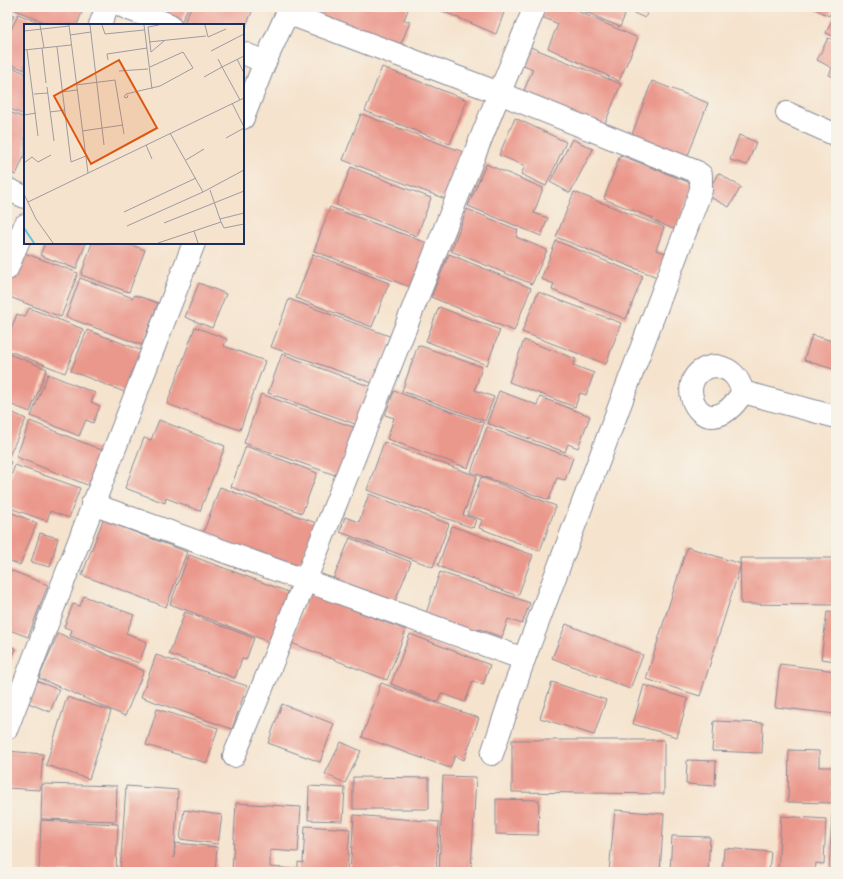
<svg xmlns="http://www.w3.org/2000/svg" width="843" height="879" viewBox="0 0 843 879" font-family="'Gochi Hand',sans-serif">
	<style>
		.building { fill: #eb988c }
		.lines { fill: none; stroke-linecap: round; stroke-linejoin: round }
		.street-casing { stroke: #888996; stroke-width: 24 }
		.street { stroke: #fff; stroke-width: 22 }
		.inset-river { fill: none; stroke: #60c5dd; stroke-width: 2 }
		.inset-road { fill: none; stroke: #9e9ba1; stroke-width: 1 }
		.view { fill: #de5710; fill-opacity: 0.15; stroke: #de5710; stroke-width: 2 }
		.inset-edge { fill: none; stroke: #1b2f5e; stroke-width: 2 }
	</style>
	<rect width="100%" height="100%" fill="#f7f3e8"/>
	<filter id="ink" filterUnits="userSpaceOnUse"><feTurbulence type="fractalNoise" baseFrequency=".025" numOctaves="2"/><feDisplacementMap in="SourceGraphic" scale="8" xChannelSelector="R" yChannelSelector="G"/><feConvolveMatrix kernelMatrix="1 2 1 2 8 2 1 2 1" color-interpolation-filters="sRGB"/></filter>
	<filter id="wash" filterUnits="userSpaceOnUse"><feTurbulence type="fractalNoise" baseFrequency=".012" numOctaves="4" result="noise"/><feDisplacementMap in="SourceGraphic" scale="16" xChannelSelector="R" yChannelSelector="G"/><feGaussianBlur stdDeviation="0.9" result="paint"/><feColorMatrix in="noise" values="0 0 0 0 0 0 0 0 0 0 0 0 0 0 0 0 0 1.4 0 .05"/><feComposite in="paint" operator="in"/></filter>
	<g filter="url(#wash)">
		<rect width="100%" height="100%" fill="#f5e3cd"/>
		<g id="blocks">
			<g class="building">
				<polygon points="7,7 14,7 12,12 7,10"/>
				<polygon points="17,7 84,7 77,25 51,25 15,10"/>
				<polygon points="148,7 188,7 182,21"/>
				<polygon points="191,7 254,7 243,33 243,25 189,25 184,23"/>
				<polygon points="324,7 409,7 404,20 410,22 398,51 319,20"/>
				<polygon points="433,7 506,7 496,34"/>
				<polygon points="546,7 568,7 638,38 619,81 548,48 558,24 542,17"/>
				<polygon points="574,7 650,7 645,18 627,10 620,27"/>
				<polygon points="811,7 834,7 829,16"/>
				<polygon points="836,11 836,37 826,33"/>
				<polygon points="7,12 14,15 7,32"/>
				<polygon points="18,14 44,25 25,25 25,70 7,63 7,39"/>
				<polygon points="828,38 836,41 836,78 829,75 832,68 817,60"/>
				<polygon points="528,46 621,84 601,133 520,100 533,69 521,64"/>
				<polygon points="7,65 25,73 25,115 7,108"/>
				<polygon points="382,67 467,100 450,144 365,111"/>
				<polygon points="652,81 708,103 687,158 631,137"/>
				<polygon points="7,111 25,118 25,154 16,175 7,171"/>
				<polygon points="361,114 466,153 448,200 343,160"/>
				<polygon points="515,118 566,142 546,186 521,174 525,166 499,155"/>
				<polygon points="739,135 756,142 747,165 730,160"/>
				<polygon points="572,139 593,149 570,193 550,182"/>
				<polygon points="620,155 693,184 676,230 652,220 653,218 604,199"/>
				<polygon points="486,164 543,188 534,213 548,218 541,236 468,206"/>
				<polygon points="351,167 431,198 417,236 336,205"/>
				<polygon points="718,173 741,187 729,207 706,195"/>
				<polygon points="574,192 664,227 656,250 666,253 657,277 556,237"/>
				<polygon points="330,207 430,244 413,288 314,251"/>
				<polygon points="467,209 518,230 516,237 547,250 532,284 451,251"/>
				<polygon points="556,241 643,276 626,319 552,290 554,284 541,279"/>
				<polygon points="45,243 86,243 76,269 40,255"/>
				<polygon points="92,243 126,243 145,250 129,292 81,275"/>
				<polygon points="19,251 78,273 61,317 7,296 7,282"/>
				<polygon points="313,254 389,283 372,327 296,298"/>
				<polygon points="449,254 531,288 514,331 431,297"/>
				<polygon points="80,278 133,298 135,295 158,303 142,345 66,317"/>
				<polygon points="199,283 226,294 212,328 185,317"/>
				<polygon points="538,292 621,323 606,364 522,332"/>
				<polygon points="289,299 392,337 375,384 271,347"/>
				<polygon points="439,307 500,330 487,365 426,341"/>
				<polygon points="29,308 83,329 65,373 7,350 7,339 17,314 25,317"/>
				<polygon points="195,327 227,339 224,346 265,361 240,430 167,404"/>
				<polygon points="87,330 143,351 127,393 71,371"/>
				<polygon points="812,335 836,342 836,370 804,360"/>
				<polygon points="524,340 576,359 573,365 594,373 586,395 580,393 575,407 509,382"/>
				<polygon points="418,345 482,367 475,390 494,397 485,421 402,391"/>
				<polygon points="7,353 47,369 30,412 7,403"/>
				<polygon points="282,354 374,388 361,426 268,393"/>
				<polygon points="48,374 95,393 91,402 100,406 93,423 86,420 79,436 31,416"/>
				<polygon points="394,391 484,423 468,468 387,439 394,418 385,415"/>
				<polygon points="499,391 537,405 540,397 590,416 578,448 568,444 565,452 487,423"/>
				<polygon points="261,394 356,428 338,476 244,443"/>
				<polygon points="7,410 26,419 9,456 7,455"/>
				<polygon points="159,420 225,446 200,511 166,498 165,503 125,488 144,438 151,440"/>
				<polygon points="30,421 104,451 90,486 16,457"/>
				<polygon points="487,427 573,458 565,480 557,478 549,500 471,472"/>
				<polygon points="384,442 477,476 463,515 476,520 473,528 367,490"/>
				<polygon points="246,446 317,473 302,513 231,487"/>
				<polygon points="7,460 11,462 7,472"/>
				<polygon points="15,465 80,488 69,518 50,511 47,521 7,507 7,488"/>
				<polygon points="481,477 556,506 540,551 479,528 482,520 467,515"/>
				<polygon points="220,487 316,523 298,571 202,536"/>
				<polygon points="369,494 449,524 433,567 340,532 345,517 359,522"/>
				<polygon points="7,511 37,523 20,565 7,560"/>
				<polygon points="103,520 187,552 166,607 82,575"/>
				<polygon points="452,526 533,555 518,596 438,566"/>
				<polygon points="40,533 58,538 50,567 31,562"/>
				<polygon points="350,538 411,562 393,606 332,582"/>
				<polygon points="687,547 741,564 700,696 646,679"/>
				<polygon points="189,555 291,593 272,643 170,604"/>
				<polygon points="740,558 836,558 836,605 741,604"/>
				<polygon points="7,569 48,585 28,637 7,629"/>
				<polygon points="440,572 530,603 522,624 508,619 502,637 479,629 476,638 425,616"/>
				<polygon points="309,593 406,630 387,680 291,643"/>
				<polygon points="84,596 134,615 126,633 147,642 139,663 70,636 72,630 64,627 73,604 80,606"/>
				<polygon points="185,612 254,638 246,660 242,659 235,678 169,654"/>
				<polygon points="827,612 836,613 836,661 821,659"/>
				<polygon points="566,624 643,655 630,689 552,658"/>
				<polygon points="58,633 144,671 125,716 39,678"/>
				<polygon points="410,634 490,665 483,685 473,681 465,702 441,693 438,702 391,684"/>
				<polygon points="7,637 11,638 8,645 16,649 7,670"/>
				<polygon points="156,655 247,686 232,729 141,697"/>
				<polygon points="780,664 836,671 836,714 775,707"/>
				<polygon points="35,680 59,690 50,712 26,702"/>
				<polygon points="552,682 606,700 594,735 540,718"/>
				<polygon points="381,683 479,718 464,760 455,756 450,768 362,737"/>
				<polygon points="644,685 688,699 677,737 633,724"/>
				<polygon points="67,697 111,711 89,779 46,765"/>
				<polygon points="282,704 334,724 320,762 268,743"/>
				<polygon points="157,709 218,728 207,763 146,745"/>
				<polygon points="714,721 763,723 762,753 712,751"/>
				<polygon points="512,740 664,740 664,794 512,792"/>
				<polygon points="341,742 361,751 345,783 325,774"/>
				<polygon points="789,750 819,751 819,767 832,767 832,803 788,802"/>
				<polygon points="7,751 43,754 40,790 7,788"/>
				<polygon points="687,760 716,761 715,786 686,784"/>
				<polygon points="443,776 476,777 471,872 439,872"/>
				<polygon points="353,777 429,778 429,809 353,809"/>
				<polygon points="42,784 117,786 116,821 41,819"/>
				<polygon points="126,786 178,790 174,858 175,843 217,847 215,872 120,872"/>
				<polygon points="309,786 345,788 343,821 308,820"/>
				<polygon points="496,799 539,800 538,835 496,834"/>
				<polygon points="236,803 301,807 298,852 270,850 270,867 295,869 295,872 232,872"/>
				<polygon points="184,810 222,815 218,844 180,839"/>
				<polygon points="615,810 664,814 660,872 609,872"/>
				<polygon points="354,815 439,822 436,872 350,872"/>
				<polygon points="832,815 836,815 836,872 829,872"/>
				<polygon points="781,816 826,819 824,864 816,863 815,872 778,872"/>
				<polygon points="41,820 118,824 116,872 39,872"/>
				<polygon points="305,826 350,829 347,872 298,872 298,862 303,863"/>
				<polygon points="672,836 710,837 708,872 670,872"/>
				<polygon points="724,848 771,852 769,872 722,872"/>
			</g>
		</g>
	</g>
	<g filter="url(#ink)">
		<use href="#blocks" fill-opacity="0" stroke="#888996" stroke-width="1"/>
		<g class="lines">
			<g class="street-casing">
				<g id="street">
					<polyline points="124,7 170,25"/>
					<polyline points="287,13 499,93 697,172 701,175 701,190 524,659 492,754"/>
					<polyline points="100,25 107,7"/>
					<polyline points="243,53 265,62"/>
					<polyline points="787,113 836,135"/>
					<polyline points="243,118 265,62 290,7"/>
					<polyline points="7,189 25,197"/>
					<polyline points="7,269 25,225"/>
					<path d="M716 366C732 369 738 377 743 392 702 457 665 370 716 366Z"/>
					<polyline points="743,392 836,417"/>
					<polyline points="92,504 524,659"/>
					<polyline points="7,728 194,243"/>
					<path d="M234 756C337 508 431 255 535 7"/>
				</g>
			</g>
			<use href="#street" class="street"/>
		</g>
	</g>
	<g transform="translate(24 24)">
		<rect width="220" height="220" fill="#f5e3cd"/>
		<path class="inset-river" d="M0 204 10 219"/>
		<path class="inset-road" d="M16 1 20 24M45 1 64 149M66 1 80 121M78 1 81 10 120 6M120 1 128 65M135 1 124 3 127 28 140 17M181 1 184 13 202 5M0 7 45 2M46 11 67 8M125 18 182 12M33 23 47 138 62 132M18 24 22 59M0 26 47 21M3 26 14 112M187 27 220 10M194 35 198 43 220 32M213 35 220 49M84 36 83 30 123 24M95 47 124 45M180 53 198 43 216 76M52 61 91 56 100 110M23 63 30 117M38 68 53 66M10 70 24 69M104 71 103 74 100 73 102 70 136 62 169 44 159 28 126 43M208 79 220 103M26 88 41 86M0 91 12 89M58 107 99 101M202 114 220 104M122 121 128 135M162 136 180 125M0 139 8 133 14 138 27 131M179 168 220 146M0 170 12 195 29 219M4 178 220 74M100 188 172 154M196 195 220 189M197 198 200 204 220 200M140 199 220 167M103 202 179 168 146 109M170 207 174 219M134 219 197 198 186 166"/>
		<path class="view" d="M95 36 133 104 67 140 30 72Z"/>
		<rect width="220" height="220" class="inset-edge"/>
	</g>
	<rect width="843" height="879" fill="none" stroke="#f7f3e8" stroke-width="24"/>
</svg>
